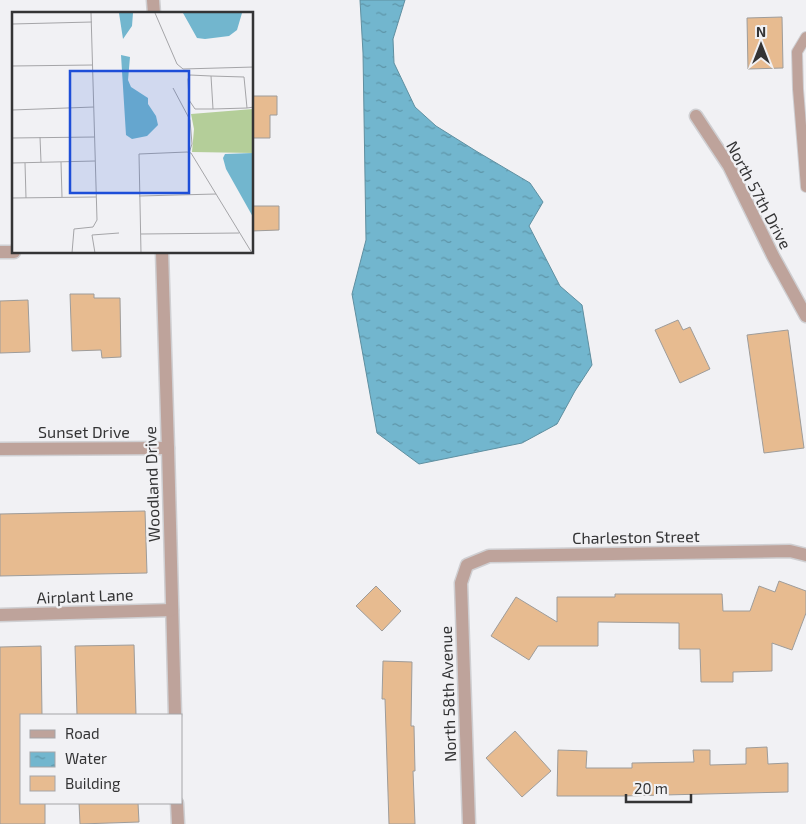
<svg xmlns="http://www.w3.org/2000/svg" width="806" height="824" viewBox="0 0 806 824" font-family="'Exo 2',sans-serif">
	<style>
		.water { fill: url(#water-ripples); stroke: #5f8fa0 }
		.building { fill: #e7bb90; stroke: #9e9c9a }
		.lines { fill: none; stroke-linecap: round; stroke-linejoin: round }
		.service-casing { stroke: #cfcfd2; stroke-width: 12 }
		.minor-casing { stroke: #cfcfd2; stroke-width: 15 }
		.service { stroke: #bea39b; stroke-width: 10 }
		.minor { stroke: #bea39b; stroke-width: 12 }
		.labels { text-anchor: middle; stroke-width: 4.5; stroke-linejoin: round; paint-order: stroke }
		.street-label { font-size: 16px; fill: #343435; stroke: #f1f1f4 }
		.inset-road { fill: none; stroke: #a5a5a8; stroke-width: 1 }
		.view { fill: #1d4ed8; fill-opacity: 0.15; stroke: #1d4ed8; stroke-width: 2.5 }
		.inset-edge { fill: none; stroke: #343435; stroke-width: 2.5 }
	</style>
	<defs>
		<pattern id="water-ripples" width="26" height="14" patternUnits="userSpaceOnUse" patternTransform="scale(1.25)"><rect width="26" height="14" fill="#72b6ce"/><path d="M2 4q2-2 4 0t4 0M15 11q2-2 4 0t4 0" fill="none" stroke="#5e95a8"/></pattern>
	</defs>
	<rect width="100%" height="100%" fill="#f1f1f4"/>
	<polygon class="water" points="360,0 405,0 393,39 394,63 415,107 436,126 476,151 530,183 543,202 529,226 560,286 582,305 592,365 575,391 557,424 522,443 419,464 377,433 352,294 366,240 363,53"/>
	<g class="building">
		<polygon points="782,17 783,68 748,69 747,18"/>
		<polygon points="252,96 277,96 277,115 270,115 270,138 252,138"/>
		<polygon points="252,206 279,206 279,230 252,231"/>
		<polygon points="70,294 94,294 94,298 120,298 121,357 102,358 101,350 72,351"/>
		<polygon points="28,300 30,352 0,353 0,301"/>
		<polygon points="678,320 683,330 690,327 710,369 680,383 655,330"/>
		<polygon points="788,330 804,448 764,453 747,335"/>
		<polygon points="145,511 147,573 0,576 0,514"/>
		<polygon points="779,581 806,591 806,613 792,650 772,643 772,671 733,672 733,682 701,682 700,649 679,649 679,623 598,622 598,646 538,646 529,660 491,636 516,597 557,622 557,597 615,597 615,594 722,594 723,611 750,611 759,586 775,592"/>
		<polygon points="376,586 401,611 382,631 356,606"/>
		<polygon points="134,645 136,715 77,715 75,646"/>
		<polygon points="41,646 42,715 21,715 21,803 45,803 45,824 0,824 0,647"/>
		<polygon points="383,661 412,662 411,726 414,726 415,771 413,771 415,824 389,824 385,699 382,699"/>
		<polygon points="515,731 551,771 522,797 486,758"/>
		<polygon points="767,747 768,764 788,763 788,792 623,796 557,796 558,750 587,751 586,768 632,768 632,763 694,762 693,750 710,750 710,765 746,764 746,748"/>
		<polygon points="79,803 138,803 139,822 80,824"/>
	</g>
	<g class="lines">
		<g class="service-casing">
			<polyline id="service" points="806,37 797,52 798,89 806,187"/>
		</g>
		<g class="minor-casing">
			<g id="minor">
				<polyline points="153,0 154,14"/>
				<polyline points="696,116 729,166 773,256 806,316"/>
				<polyline points="0,252 14,252"/>
				<polyline points="162,252 168,448 175,715"/>
				<polyline points="0,449 168,448"/>
				<polyline points="0,615 172,610"/>
				<polyline points="177,803 178,824"/>
				<polyline points="469,824 461,583 467,565 489,556 790,551 806,555"/>
			</g>
		</g>
		<use href="#service" class="service"/>
		<use href="#minor" class="minor"/>
	</g>
	<g class="labels">
		<g class="street-label">
			<text transform="translate(759 195) rotate(62)" y="6">North 57th Drive</text>
			<text x="84" y="438">Sunset Drive</text>
			<text transform="translate(152 484) rotate(-92)" y="6">Woodland Drive</text>
			<text transform="translate(636 537) rotate(-1)" y="6">Charleston Street</text>
			<text transform="translate(85 596) rotate(-2)" y="6">Airplant Lane</text>
			<text transform="translate(448 694) rotate(-92)" y="6">North 58th Avenue</text>
		</g>
	</g>
	<g transform="translate(12 12)">
		<rect width="241" height="241" fill="#f1f1f4"/>
		<path d="M241 97V141L180 140 182 117 179 102Z" fill="#b4ce99"/>
		<path d="M107 1H121L120 14 111 27ZM171 1H230L225 18 217 24 193 27 185 26ZM109 43 118 45 116 68 119 75 136 86V92L144 104 146 113 135 124 120 127 114 123ZM241 141H242L241 205 214 157 211 146 213 142Z" fill="#72b6ce"/>
		<path class="inset-road" d="M143 1 165 52 171 57 242 55M0 12 80 10M0 54 81 53M199 64 232 65 235 96M161 76 178 108 180 132 177 141M201 97 199 64 178 63 176 67 177 88 183 97H201L235 96 242 95M0 98 82 95M28 125 29 150M0 126 83 125M49 150 50 185M0 151 83 149M13 151 14 186M127 184 204 182M0 186 84 185M129 222 227 221M60 241 62 217 81 215 85 208 79 1M83 241 80 223 107 221M129 241 127 142 175 140 179 141 240 241"/>
		<path class="view" d="M58 59H177V181H58Z"/>
		<rect width="241" height="241" class="inset-edge"/>
	</g>
	<rect x="20" y="714" width="162" height="90" fill="#f1f1f4" stroke="#a5a5a8"/>
	<rect x="30" y="730" width="25" height="8" fill="#bea39b" stroke="#a5a5a8"/>
	<text x="65" y="739" font-size="15" fill="#343435">Road</text>
	<rect x="30" y="752" width="25" height="15" fill="url(#water-ripples)" stroke="#a5a5a8"/>
	<text x="65" y="764" font-size="15" fill="#343435">Water</text>
	<rect x="30" y="776" width="25" height="15" fill="#e7bb90" stroke="#a5a5a8"/>
	<text x="65" y="789" font-size="15" fill="#343435">Building</text>
	<g transform="translate(761 45)" stroke="#f1f1f4" stroke-width="4" paint-order="stroke">
	<path d="M0-4L9 19L0 12L-9 19Z" fill="#343435"/>
	<text y="-8" font-size="14" font-weight="bold" text-anchor="middle" fill="#343435">N</text>
	</g>
	<path d="M626 794v8h65v-8" fill="none" stroke="#343435" stroke-width="2.5"/>
	<text x="634" y="794" font-size="15" fill="#343435" stroke="#f1f1f4" stroke-width="4" paint-order="stroke">20 m</text>
</svg>
